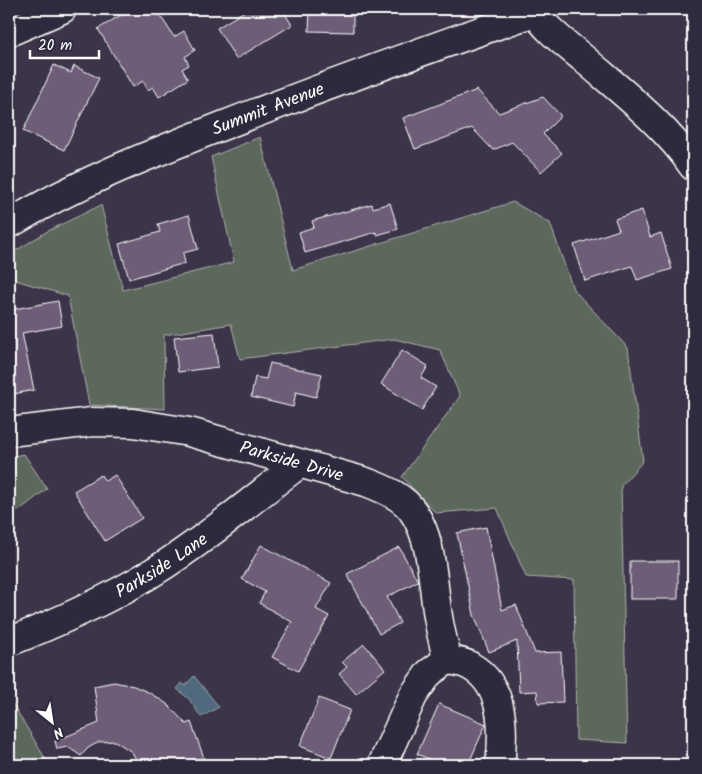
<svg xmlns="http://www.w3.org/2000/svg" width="702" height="774" viewBox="0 0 702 774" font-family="Kalam,sans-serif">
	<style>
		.green { fill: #5d675c; stroke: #aeb3ae }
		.water { fill: #51697b; stroke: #97a5b0 }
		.building { fill: #6e5d77; stroke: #fff }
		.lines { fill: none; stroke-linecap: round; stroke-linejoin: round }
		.minor-casing { stroke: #fff; stroke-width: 31 }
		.minor { stroke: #2f2a3d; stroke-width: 28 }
		.labels { text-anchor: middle; stroke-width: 4.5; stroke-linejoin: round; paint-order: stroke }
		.street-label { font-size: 18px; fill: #fff; stroke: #2f2a3d }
	</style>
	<rect width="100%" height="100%" fill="#3c3449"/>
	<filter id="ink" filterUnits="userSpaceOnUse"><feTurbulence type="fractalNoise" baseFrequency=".02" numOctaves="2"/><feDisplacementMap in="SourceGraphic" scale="10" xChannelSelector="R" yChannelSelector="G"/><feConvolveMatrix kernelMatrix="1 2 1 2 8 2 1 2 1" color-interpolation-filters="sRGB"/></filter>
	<g filter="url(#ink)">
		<g class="green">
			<polygon points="260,137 293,270 513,202 550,223 573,289 628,348 643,461 621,486 627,743 576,740 574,580 526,577 497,508 436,513 402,477 460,396 440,350 394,339 240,359 231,324 164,335 165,409 89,405 68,296 9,278 9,255 46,232 101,205 123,290 234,262 211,157"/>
			<polygon points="24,454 47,489 9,518 9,457"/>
			<polygon points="9,698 48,763 50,765 9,765"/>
		</g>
		<polygon class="water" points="194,676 219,707 201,717 189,699 177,689 182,683 185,686"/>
		<g class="building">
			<polygon points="131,9 156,9 174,37 184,31 195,50 185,57 189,65 182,69 188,79 159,97 153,87 148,90 143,81 133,87 98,29"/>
			<polygon points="248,9 282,9 292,25 236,59 217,28"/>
			<polygon points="310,9 353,9 353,32 309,31"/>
			<polygon points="54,65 71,73 74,66 99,78 64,150 23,131"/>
			<polygon points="477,90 499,113 543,97 561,116 543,134 562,153 541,172 512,142 493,150 472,128 415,149 403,118"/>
			<polygon points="390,203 398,229 377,235 376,232 305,253 299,232 314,227 312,221 372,204 373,208"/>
			<polygon points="642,210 650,237 661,233 672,269 637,280 632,266 585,281 574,245 619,230 615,219"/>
			<polygon points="189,215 198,249 183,253 185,263 129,279 119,244 160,232 158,224"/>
			<polygon points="58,301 62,326 22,333 34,390 9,395 9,310"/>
			<polygon points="214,333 218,367 178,372 174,337"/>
			<polygon points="402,350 428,366 421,378 436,387 422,410 381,384"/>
			<polygon points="270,363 322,374 316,397 296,392 293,407 251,397 255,377 266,379"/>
			<polygon points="101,475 105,481 115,475 142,518 105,541 74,491"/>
			<polygon points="486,527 502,610 516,605 535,653 561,652 563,702 538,703 537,691 519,692 517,641 489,652 474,615 457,533"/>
			<polygon points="261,545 331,583 316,609 329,616 298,671 272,657 292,622 259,603 265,592 242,579"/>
			<polygon points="399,547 418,581 387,597 400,623 379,634 347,574"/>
			<rect x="630" y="561" width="48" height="38"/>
			<polygon points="364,644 385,669 356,694 339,674 347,667 342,662"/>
			<polygon points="114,682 134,686 150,693 167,704 186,724 191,722 204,758 171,763 172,765 139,765 132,752 115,741 99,742 88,748 81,756 68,747 57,749 55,741 99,723 94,686"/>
			<polygon points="319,698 350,710 331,758 300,746"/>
			<polygon points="439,704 486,724 468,765 443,765 417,754"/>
		</g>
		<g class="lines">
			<g class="minor-casing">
				<g id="minor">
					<path d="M533 9C546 30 565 43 584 59 622 92 665 125 693 166"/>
					<polyline points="9,32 62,9"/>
					<path id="s1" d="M9 224C77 183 148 155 222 126 325 86 430 48 535 12"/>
					<path id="s2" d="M9 432 92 422 133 423 189 432 366 482C384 489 403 496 414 513 434 543 432 587 439 622 441 635 445 647 447 660"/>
					<path id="s3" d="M9 642C51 625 93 607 133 584 192 551 245 505 299 464"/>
					<path d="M382 765 413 696 429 673 447 660C455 661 464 662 470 666 505 685 504 731 500 765"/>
				</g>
			</g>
			<use href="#minor" class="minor"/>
		</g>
	</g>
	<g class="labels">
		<g class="street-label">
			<text dy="6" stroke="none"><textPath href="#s1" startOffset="284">Summit Avenue</textPath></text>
			<text dy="6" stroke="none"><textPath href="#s2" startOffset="288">Parkside Drive</textPath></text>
			<text dy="6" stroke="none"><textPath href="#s3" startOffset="171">Parkside Lane</textPath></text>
		</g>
	</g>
	<rect width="702" height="774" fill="none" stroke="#2f2a3d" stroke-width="30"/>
	<rect x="15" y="15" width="672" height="744" fill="none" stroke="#fff" stroke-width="2" filter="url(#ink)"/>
	<g transform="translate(52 722) rotate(150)" stroke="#2f2a3d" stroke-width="4" paint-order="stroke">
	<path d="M0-4L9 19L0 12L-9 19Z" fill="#ffffff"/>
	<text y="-8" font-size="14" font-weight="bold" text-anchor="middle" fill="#ffffff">N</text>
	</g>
	<path d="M30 50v8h69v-8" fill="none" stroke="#ffffff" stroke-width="2.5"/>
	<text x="38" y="50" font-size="15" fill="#ffffff" stroke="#2f2a3d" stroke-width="4" paint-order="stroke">20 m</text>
</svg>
